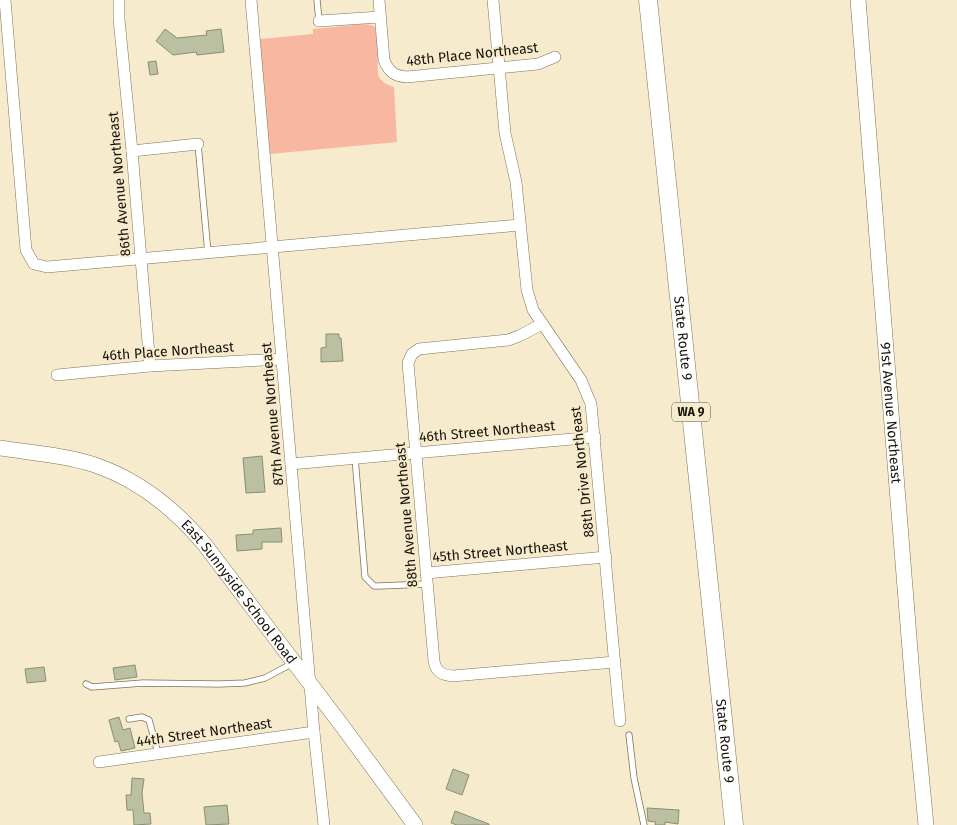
<svg xmlns="http://www.w3.org/2000/svg" width="957" height="825" viewBox="0 0 957 825" font-family="'Fira Sans',sans-serif">
	<style>
		.green { fill: #f8b7a0 }
		.building { fill: #bcc0a3; stroke: #8a8f72 }
		.lines { fill: none; stroke-linecap: round; stroke-linejoin: round }
		.lane-casing { stroke: #7d7358; stroke-width: 7 }
		.street-casing { stroke: #7d7358; stroke-width: 12 }
		.secondary-casing { stroke: #7d7358; stroke-width: 16 }
		.primary-casing { stroke: #7d7358; stroke-width: 19 }
		.lane { stroke: #fff; stroke-width: 5.5 }
		.street { stroke: #fff; stroke-width: 11 }
		.secondary { stroke: #fff; stroke-width: 15 }
		.primary { stroke: #fff; stroke-width: 18 }
		.labels { text-anchor: middle; stroke-width: 4; stroke-linejoin: round; paint-order: stroke }
		.shield { fill: #f6ebcd; stroke: #5a5444; stroke-width: 1 }
		.shield-label { font-size: 12px; font-weight: bold; fill: #171409 }
		.street-label { font-size: 14px; fill: #171409; stroke: #f6ebcd }
	</style>
	<rect width="100%" height="100%" fill="#f6ebcd"/>
	<path class="green" d="M365 24 374 26C377 34 378 46 378 55 378 72 374 81 394 87L397 142 270 154 260 39 313 34V29Z"/>
	<g class="building">
		<polygon points="165,29 177,38 207,35 206,31 221,29 224,52 197,55 196,52 173,55 156,41"/>
		<polygon points="156,61 158,74 150,75 148,62"/>
		<polygon points="326,334 339,334 339,338 341,338 343,361 321,362 321,348 326,347"/>
		<polygon points="262,456 265,492 246,493 243,458"/>
		<polygon points="281,528 282,542 262,542 262,549 237,551 236,535 253,534 253,530"/>
		<polygon points="135,665 137,677 115,680 113,668"/>
		<polygon points="44,667 46,681 27,683 25,669"/>
		<polygon points="119,717 123,730 130,728 135,748 121,751 118,741 115,742 109,720"/>
		<polygon points="453,769 469,775 462,795 446,789"/>
		<polygon points="132,778 144,779 142,793 144,813 150,813 151,824 134,825 133,810 127,810 126,795 131,795"/>
		<polygon points="227,805 229,824 206,825 204,807"/>
		<polygon points="647,808 679,810 678,824 665,822 665,825 655,825 656,822 648,821"/>
		<polygon points="455,811 489,824 489,825 457,825 451,823"/>
	</g>
	<g class="lines">
		<g class="lane-casing">
			<g id="lane">
				<polyline points="317,0 319,21"/>
				<polyline points="198,144 208,253"/>
				<polyline points="355,458 365,577 374,586 379,586 427,584"/>
				<polyline points="86,684 92,687 143,683 219,684 245,683 265,678 293,663"/>
				<polyline points="129,719 142,717 149,720 158,753"/>
				<polyline points="629,735 634,778 644,825"/>
			</g>
		</g>
		<g class="street-casing">
			<g id="street">
				<polyline points="5,0 26,250 34,264 47,267 520,225"/>
				<polyline points="119,0 119,19 132,151 150,366"/>
				<polyline points="251,0 314,732 324,825"/>
				<path d="M379 0 384 60C389 72 394 76 407 77L538 64 555 57"/>
				<polyline points="493,0 505,133 516,182 527,290 533,310 581,380 591,404 620,721"/>
				<polyline points="319,21 380,17"/>
				<polyline points="132,151 198,144"/>
				<path d="M542 324 519 336 508 340 419 349 412 354 408 363 434 661C436 672 442 675 453 676L615 662"/>
				<polyline points="57,375 150,366 282,359"/>
				<polyline points="291,464 595,437"/>
				<polyline points="426,573 606,557"/>
				<polyline points="99,762 314,732"/>
			</g>
		</g>
		<g class="secondary-casing">
			<g id="secondary">
				<path id="s1" d="M858 0 914 700 926 825"/>
				<path id="s2" d="M0 448C31 453 65 455 95 465 139 480 175 509 205 545L343 727 415 825"/>
			</g>
		</g>
		<g class="primary-casing">
			<g id="primary">
				<path id="s3" d="M648 0 734 825"/>
			</g>
		</g>
		<use href="#lane" class="lane"/>
		<use href="#street" class="street"/>
		<use href="#secondary" class="secondary"/>
		<use href="#primary" class="primary"/>
	</g>
	<g class="labels">
		<rect class="shield" x="672" y="402.5" width="38" height="19" rx="4"/>
		<g class="shield-label">
			<text x="691" y="416">WA 9</text>
		</g>
		<g class="street-label">
			<text transform="translate(472 54) rotate(-6)" y="5">48th Place Northeast</text>
			<text transform="translate(119 184) rotate(-95)" y="5">86th Avenue Northeast</text>
			<text dy="5" stroke="none"><textPath href="#s3" startOffset="340">State Route 9</textPath></text>
			<text transform="translate(168 351) rotate(-4)" y="5">46th Place Northeast</text>
			<text dy="5" stroke="none"><textPath href="#s1" startOffset="414">91st Avenue Northeast</textPath></text>
			<text transform="translate(272 414) rotate(-95)" y="5">87th Avenue Northeast</text>
			<text transform="translate(487 431) rotate(-5)" y="5">46th Street Northeast</text>
			<text transform="translate(582 472) rotate(-96)" y="5">88th Drive Northeast</text>
			<text transform="translate(406 515) rotate(-95)" y="5">88th Avenue Northeast</text>
			<text transform="translate(500 551) rotate(-5)" y="5">45th Street Northeast</text>
			<text dy="5" stroke="none"><textPath href="#s2" startOffset="292">East Sunnyside School Road</textPath></text>
			<text transform="translate(204 732) rotate(-8)" y="5">44th Street Northeast</text>
			<text dy="5" stroke="none"><textPath href="#s3" startOffset="745">State Route 9</textPath></text>
		</g>
	</g>
</svg>
